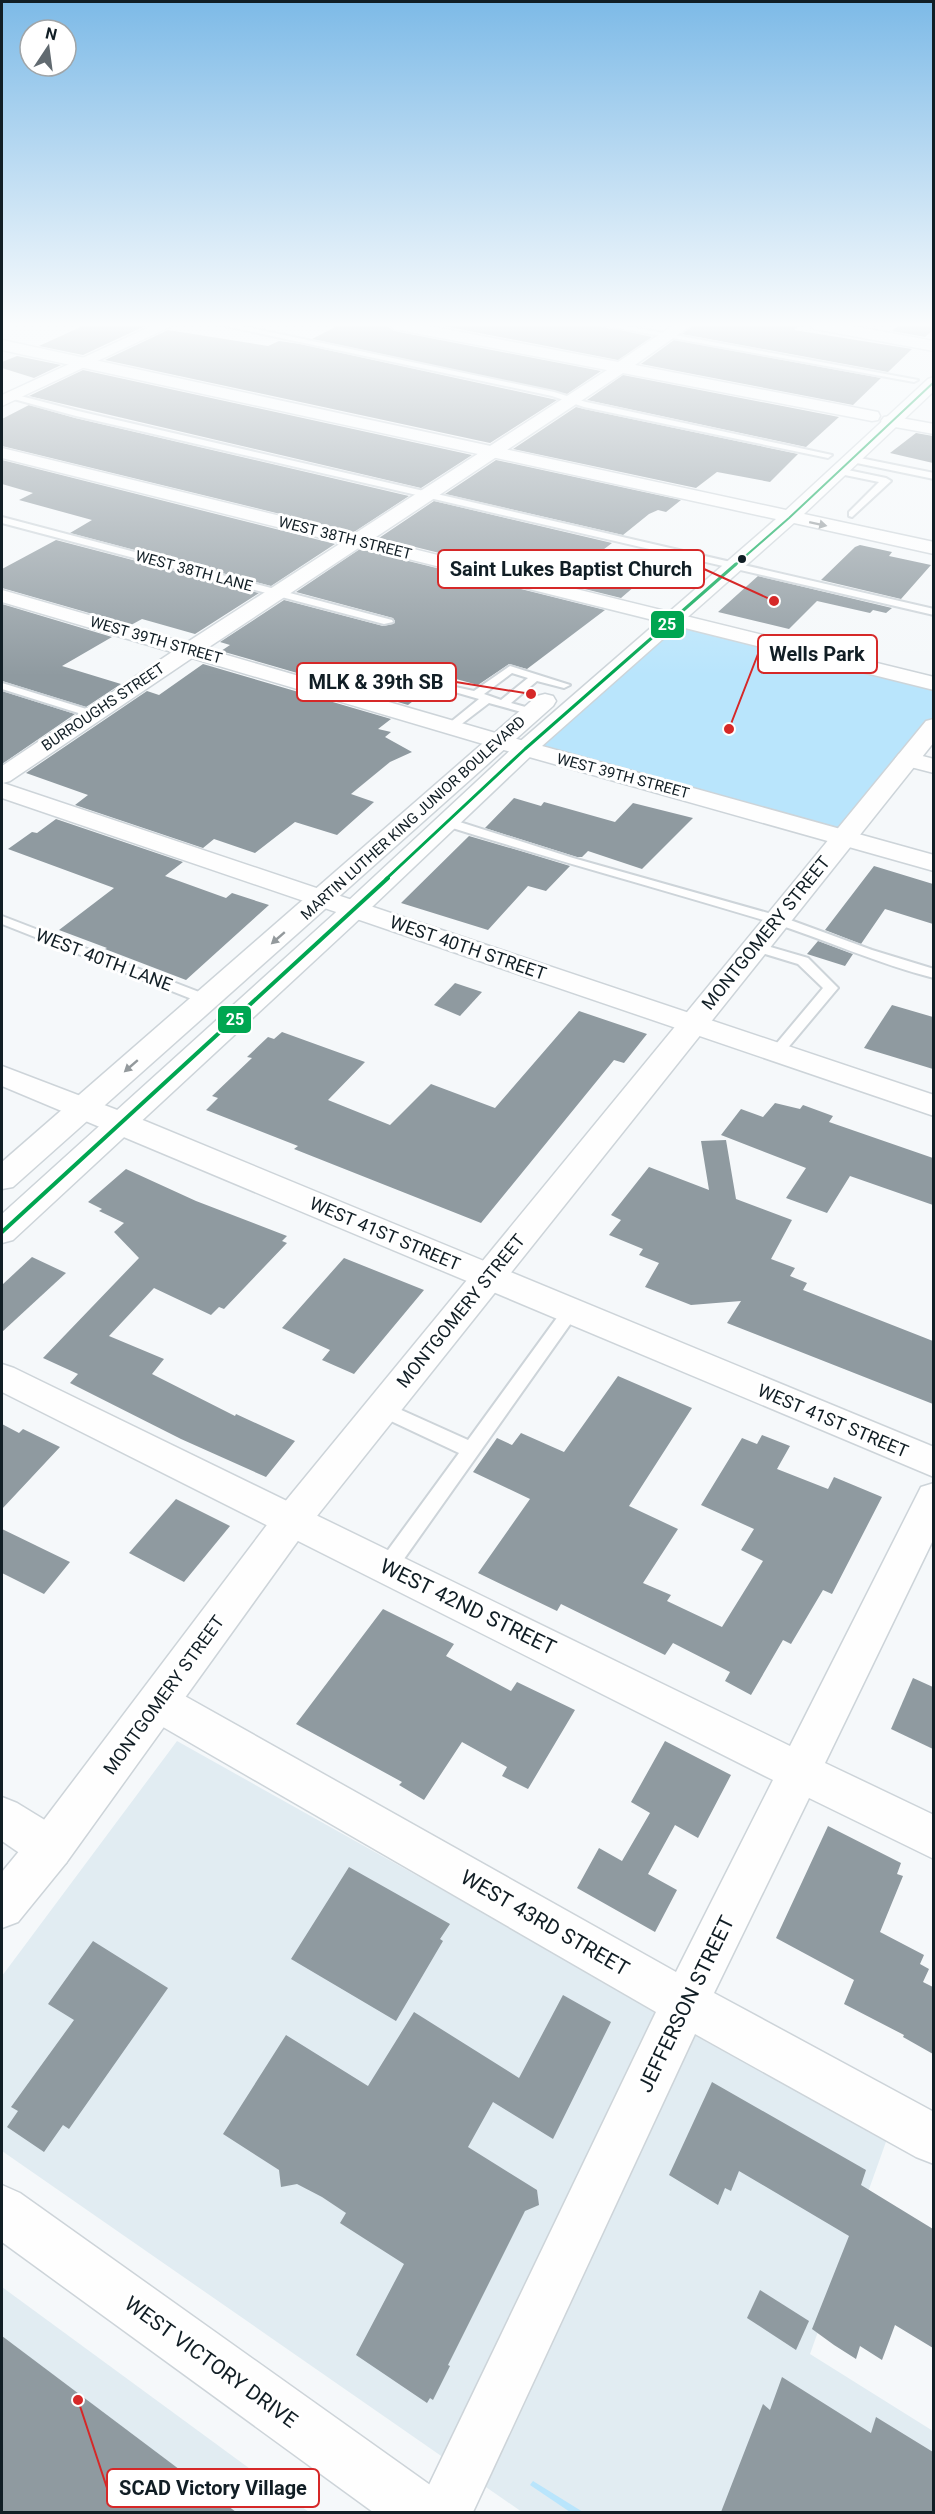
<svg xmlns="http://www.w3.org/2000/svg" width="935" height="2514" viewBox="0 0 935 2514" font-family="Roboto,sans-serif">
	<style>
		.built { fill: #e1ecf2 }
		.green { fill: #b9e5fc }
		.building { fill: #8f9aa0 }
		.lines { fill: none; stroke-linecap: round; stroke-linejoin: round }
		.service-casing { stroke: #cdd4d9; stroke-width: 4 }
		.minor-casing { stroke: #cdd4d9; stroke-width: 3 }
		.secondary-casing { stroke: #cdd4d9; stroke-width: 3 }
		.primary-casing { stroke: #cdd4d9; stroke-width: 3 }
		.service { fill: #fefefe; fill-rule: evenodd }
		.minor { fill: #fefefe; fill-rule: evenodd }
		.secondary { fill: #fefefe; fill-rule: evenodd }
		.primary { fill: #fefefe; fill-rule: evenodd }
		.bus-1-far2-casing { stroke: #fff; stroke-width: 4.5 }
		.bus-1-far1-casing { stroke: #fff; stroke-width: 6 }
		.bus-1-casing { stroke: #fff; stroke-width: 8 }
		.bus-1-far2 { stroke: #00a651; stroke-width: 2 }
		.bus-1-far1 { stroke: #00a651; stroke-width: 3 }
		.bus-1 { stroke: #00a651; stroke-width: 4 }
		.oneway { fill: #93999c }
		.bus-dot { fill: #111e25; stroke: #fff; stroke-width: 2 }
		.labels { text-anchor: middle; stroke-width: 6; stroke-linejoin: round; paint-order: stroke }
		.far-street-label { font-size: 15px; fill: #111e25; stroke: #fff }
		.street-label { font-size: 18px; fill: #111e25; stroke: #fff }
		.near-street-label { font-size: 21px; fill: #111e25; stroke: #fff }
		.leader { fill: none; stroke: #d62828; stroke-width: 2 }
		.callout-dot { fill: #d62828; stroke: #fff; stroke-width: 2 }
		.callout { fill: #fff; stroke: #d62828; stroke-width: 2 }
		.callout-label { font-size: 20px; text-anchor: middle; font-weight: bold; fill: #111e25 }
		.line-badge { stroke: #fff; stroke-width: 2 }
		.badge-label { font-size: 16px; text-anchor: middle; font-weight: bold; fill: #fff }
	</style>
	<rect width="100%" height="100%" fill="#f5f8fa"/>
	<g class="built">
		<polygon points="177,1741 887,2139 810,2354 933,2431 933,2512 522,2512 2,2151 2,1976"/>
		<polygon points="2,2287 309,2512 2,2512"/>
	</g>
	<g class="green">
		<polygon points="660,619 933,687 933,717 841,830 522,740"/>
		<polygon points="533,2481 583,2512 570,2512 530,2485"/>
	</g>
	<g class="building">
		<polygon points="87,324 132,324 145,326 83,355 39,346"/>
		<polygon points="341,324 385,324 394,331 601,371 567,394 312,339"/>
		<polygon points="433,324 594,324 652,337 618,360"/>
		<polygon points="695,324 801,324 794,330 912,349 888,372 682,334"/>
		<polygon points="900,324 933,324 933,330 925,337 892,331"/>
		<polygon points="168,330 268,346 279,341 300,344 557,400 490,443 105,360"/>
		<polygon points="674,340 881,378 853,405 641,364"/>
		<polygon points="17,356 61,365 34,378 2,368 2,362"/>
		<polygon points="83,370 472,455 421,488 29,396"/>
		<polygon points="623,375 839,417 806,447 587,400"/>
		<polygon points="29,405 75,418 409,496 354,532 2,446 2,419"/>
		<polygon points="576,407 584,409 798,454 770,482 717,472 696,488 513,449"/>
		<polygon points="916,433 933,436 933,463 890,453"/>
		<polygon points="2,460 335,544 271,586 70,533 92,520 19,500 33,493 2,484"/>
		<polygon points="496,460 681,500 666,512 658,510 649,514 623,535 445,494"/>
		<polygon points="434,501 612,543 595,556 645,569 633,578 642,580 621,598 379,538"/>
		<polygon points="56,540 259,593 195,634 142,619 131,625 2,588 2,569"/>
		<polygon points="860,545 892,552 889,556 931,565 901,599 821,580 855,547"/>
		<polygon points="360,549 605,610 527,669 509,664 478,685 445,676 408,705 221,651 230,645 220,642 284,600 383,626 393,624 395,621 393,618 296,592"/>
		<polygon points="758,576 892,608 886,613 873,610 870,613 817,601 789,629 718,612"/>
		<polygon points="2,604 112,637 62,666 121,684 86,707 2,681"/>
		<polygon points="203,664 391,719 378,729 391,732 385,737 412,752 390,762 351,794 374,802 337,835 295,822 255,853 214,839 203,848 75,805 88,795 26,773 147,691 159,695"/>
		<polygon points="2,691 75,714 2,764"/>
		<polygon points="514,798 541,806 544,802 615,822 633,803 693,818 642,869 588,851 582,857 577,857 485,828"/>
		<polygon points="56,819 183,862 165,876 226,898 232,893 269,905 186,980 105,949 107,948 59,930 114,888 8,849 32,832 37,833"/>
		<polygon points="469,836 524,852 570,866 546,891 528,886 488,930 401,903"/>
		<polygon points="874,866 933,884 933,924 885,909 861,944 825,930"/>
		<polygon points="818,941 850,953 853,954 845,966 807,954"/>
		<polygon points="455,983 482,992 460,1016 434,1005"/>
		<polygon points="892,1005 933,1017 933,1069 864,1048"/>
		<polygon points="579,1011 647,1034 624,1063 614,1060 481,1223 294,1149 298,1146 206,1110 218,1098 212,1096 252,1058 247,1057 268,1037 274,1039 282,1032 365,1062 328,1100 390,1125 431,1084 495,1108"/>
		<polygon points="775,1103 800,1109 803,1105 833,1116 829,1122 933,1158 933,1205 850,1176 827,1213 786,1198 806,1168 721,1135 741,1109 763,1117"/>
		<polygon points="726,1140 736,1199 792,1220 771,1259 795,1268 790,1276 807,1283 803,1290 933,1341 933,1404 727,1323 741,1301 691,1305 645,1287 659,1263 639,1255 643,1249 609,1235 621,1220 611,1215 649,1167 709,1190 701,1141"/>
		<polygon points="126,1169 196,1201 287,1236 282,1241 287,1243 224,1309 219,1307 211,1315 154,1288 109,1336 164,1359 152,1374 235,1416 236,1414 295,1441 266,1477 181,1439 70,1383 78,1374 43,1358 139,1258 114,1232 124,1223 99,1211 102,1209 88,1202"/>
		<polygon points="32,1257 66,1273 2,1332 2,1285"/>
		<polygon points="344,1258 424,1290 354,1374 322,1360 330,1350 282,1328"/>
		<polygon points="618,1376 692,1408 629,1506 678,1529 643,1583 671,1595 667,1601 722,1627 763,1561 741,1550 754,1529 701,1505 742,1438 757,1444 762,1435 790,1446 777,1469 828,1489 834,1477 882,1497 832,1594 823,1590 791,1644 783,1640 751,1695 725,1681 730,1672 673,1643 665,1655 561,1604 557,1611 478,1573 530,1499 473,1472 497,1438 512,1445 521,1433 564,1452"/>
		<polygon points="2,1424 19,1433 23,1429 60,1447 2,1509"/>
		<polygon points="176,1499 230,1526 184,1582 129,1553"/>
		<polygon points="2,1529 70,1562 44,1594 2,1573"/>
		<polygon points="383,1609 454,1644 446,1656 511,1691 517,1682 575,1710 528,1789 502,1776 507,1767 462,1742 424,1800 399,1785 402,1782 296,1724"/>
		<polygon points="913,1678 933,1687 933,1749 891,1729"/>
		<polygon points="665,1741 731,1775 698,1838 675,1825 648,1874 677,1890 655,1932 577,1888 599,1848 622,1861 650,1813 631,1802"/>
		<polygon points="828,1826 901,1863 897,1874 903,1876 880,1932 924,1955 920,1964 929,1969 923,1982 933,1987 933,2054 903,2037 904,2035 844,2004 854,1980 776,1938"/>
		<polygon points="349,1867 450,1924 440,1939 443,1941 396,2021 291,1959"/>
		<polygon points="93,1941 168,1988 69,2129 63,2125 44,2152 7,2127 18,2111 11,2107 74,2020 48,2004"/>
		<polygon points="563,1995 611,2022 553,2139 493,2102 468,2147 537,2190 539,2205 525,2211 448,2365 450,2366 433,2400 430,2398 427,2403 356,2355 404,2264 340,2223 346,2213 322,2197 297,2184 281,2187 279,2170 223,2134 286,2035 368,2086 414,2012 519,2078"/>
		<polygon points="712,2082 866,2170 861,2185 933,2229 933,2348 895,2325 882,2360 860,2346 856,2359 834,2345 812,2329 849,2236 739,2171 731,2191 725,2188 718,2205 669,2175"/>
		<polygon points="760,2290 809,2321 796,2350 747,2318"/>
		<polygon points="2,2336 236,2512 2,2512"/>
		<polygon points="782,2377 871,2433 876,2417 933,2452 933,2512 721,2512 763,2404 770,2410"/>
	</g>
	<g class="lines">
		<g class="service-casing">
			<g id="service">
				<polygon points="216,324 232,324 554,392 586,402 832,455 828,458 584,407 552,396"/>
				<polygon points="596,324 615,324 918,380 914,382"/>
				<polygon points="13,394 78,411 934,609 934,615 76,416 10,398 9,396"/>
				<polygon points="850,456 934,473 934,479 847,461 847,457"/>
				<polygon points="838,468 886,478 891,481 852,517 849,516 849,512 879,482 835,473 835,469"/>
				<polygon points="2,517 392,620 393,622 384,624 2,523"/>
				<path d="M510 666 570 685 564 688 537 681 511 703 536 710V714L532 715 489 703 455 729H447V725L479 699 441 688V684L474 691ZM512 673 528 678 501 700 484 694Z"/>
				<polygon points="2,683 96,712 98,714 92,717 88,716 2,689"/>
				<path d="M447 818 573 858 782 917 872 950 934 969V978C877 964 825 939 770 922 661 889 551 859 443 825L441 822 443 819Z"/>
				<polygon points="2,916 212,997 214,1000 207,1004 202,1003 2,924"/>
				<polygon points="757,943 808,958 838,988 781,1056 771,1056 769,1053 771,1050 823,988 798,964 752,950 750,947 752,944"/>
				<polygon points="570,1306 576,1308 579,1312 576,1316 394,1573 387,1575 380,1573 377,1567 380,1561 459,1453 376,1414 373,1409 376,1404 382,1402 388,1404 468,1440 564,1308"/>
			</g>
		</g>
		<g class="minor-casing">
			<g id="minor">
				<polygon points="156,324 176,324 2,406 2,395"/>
				<polygon points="387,324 419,324 618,362 675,324 693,324 635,365 878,412 880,416 878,420 872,421 623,373 373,539 934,677 934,690 360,547 206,649 506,736 934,855 934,871 490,746 192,658 10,781 3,783 934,1095 934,1116 2,798 2,766 172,652 2,602 2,590 186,643 341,543 2,458 2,448 354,534 607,370 394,329"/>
				<polygon points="807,324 841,324 934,341 934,351 814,329"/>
				<polygon points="890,416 934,424 934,434 884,425 881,421 884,417"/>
				<polygon points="907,752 934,759 934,773 899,764 895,759 899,754"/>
				<polygon points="2,1066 133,1116 934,1447 934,1477 2,1086"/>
				<polygon points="2,1364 14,1368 790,1746 921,1487 934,1483 934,1538 825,1763 934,1815 934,1859 809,1798 714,1993 934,2112 934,2164 916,2157 695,2034 473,2512 416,2512 656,2012 144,1716 138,1703 144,1690 159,1685 174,1690 676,1972 773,1780 2,1392"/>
				<polygon points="2,1797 17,1803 66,1833 72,1848 66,1863 50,1869 34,1863 2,1841"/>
			</g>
		</g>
		<g class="secondary-casing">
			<polygon id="secondary" points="934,719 934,742 305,1531 66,1863 18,1922 2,1928 2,1872 34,1833 279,1509 926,721"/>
		</g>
		<g class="primary-casing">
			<g id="primary">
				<polygon points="2,340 786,510 928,379 934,377 934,391 804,514 934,542 934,554 794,523 533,754 352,926 13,1240 2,1243 2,1214 334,914 517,744 776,519 2,350"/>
				<polygon points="545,694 553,696 556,701 553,706 13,1187 2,1189 2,1162 537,696"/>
				<polygon points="2,2185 20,2193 440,2492 448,2512 373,2512 2,2242"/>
			</g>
		</g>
		<use href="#service" class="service"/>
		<use href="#minor" class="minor"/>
		<use href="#secondary" class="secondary"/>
		<use href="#primary" class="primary"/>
		<g class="bus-1-far2-casing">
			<polyline id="bus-1-far2" points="734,566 789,518 934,382"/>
		</g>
		<g class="bus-1-far1-casing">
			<polyline id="bus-1-far1" points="386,879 525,749 736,564"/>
		</g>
		<g class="bus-1-casing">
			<polyline id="bus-1" points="2,1232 388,878"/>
		</g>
		<use href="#bus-1-far2" class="bus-1-far2"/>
		<use href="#bus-1-far1" class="bus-1-far1"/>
		<use href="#bus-1" class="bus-1"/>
	</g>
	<defs><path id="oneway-solid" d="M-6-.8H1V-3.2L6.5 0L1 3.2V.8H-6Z" transform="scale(1.5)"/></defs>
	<g class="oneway">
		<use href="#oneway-solid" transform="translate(818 524) rotate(12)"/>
		<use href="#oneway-solid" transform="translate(278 938) rotate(139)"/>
		<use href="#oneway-solid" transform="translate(131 1066) rotate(139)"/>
	</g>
	<linearGradient id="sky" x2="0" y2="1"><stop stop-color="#7dbae7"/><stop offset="0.48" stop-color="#fafcfd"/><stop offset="1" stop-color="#fafcfd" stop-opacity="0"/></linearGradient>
	<rect width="935" height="676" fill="url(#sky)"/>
	<circle class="bus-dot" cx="742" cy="559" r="5"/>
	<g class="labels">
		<g class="far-street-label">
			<text transform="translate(345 538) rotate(14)" y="5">WEST 38TH STREET</text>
			<text transform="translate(194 571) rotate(15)" y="5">WEST 38TH LANE</text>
			<text transform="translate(156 640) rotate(16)" y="5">WEST 39TH STREET</text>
			<text transform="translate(103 707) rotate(-34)" y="5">BURROUGHS STREET</text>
			<text transform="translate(623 776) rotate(15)" y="5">WEST 39TH STREET</text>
			<text transform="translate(413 818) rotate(-42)" y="5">MARTIN LUTHER KING JUNIOR BOULEVARD</text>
		</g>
		<g class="street-label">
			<text transform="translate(766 933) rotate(-51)" y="6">MONTGOMERY STREET</text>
			<text transform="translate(468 948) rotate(19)" y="6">WEST 40TH STREET</text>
			<text transform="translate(104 960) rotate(21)" y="6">WEST 40TH LANE</text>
			<text transform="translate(385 1234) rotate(23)" y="6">WEST 41ST STREET</text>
			<text transform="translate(461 1311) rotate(-51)" y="6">MONTGOMERY STREET</text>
			<text transform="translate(833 1421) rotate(23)" y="6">WEST 41ST STREET</text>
			<text transform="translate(164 1695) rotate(-54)" y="6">MONTGOMERY STREET</text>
		</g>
		<g class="near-street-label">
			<text transform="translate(468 1607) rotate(26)" y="7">WEST 42ND STREET</text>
			<text transform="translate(545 1923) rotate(30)" y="7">WEST 43RD STREET</text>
			<text transform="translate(686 2004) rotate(-64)" y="7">JEFFERSON STREET</text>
			<text transform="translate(211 2362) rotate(36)" y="7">WEST VICTORY DRIVE</text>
		</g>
	</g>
	<path class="leader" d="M774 601L704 569M729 729L758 654M531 694L456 682M78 2400L107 2488"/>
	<g class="callout-dot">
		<circle cx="774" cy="601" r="6"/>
		<circle cx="729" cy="729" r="6"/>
		<circle cx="531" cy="694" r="6"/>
		<circle cx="78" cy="2400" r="6"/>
	</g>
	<g class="callout">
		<rect x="438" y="550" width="266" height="38" rx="6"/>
		<rect x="758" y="635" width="119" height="38" rx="6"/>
		<rect x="297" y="663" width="159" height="38" rx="6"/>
		<rect x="107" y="2469" width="212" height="38" rx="6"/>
	</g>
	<g class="callout-label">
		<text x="571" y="576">Saint Lukes Baptist Church</text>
		<text x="817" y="661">Wells Park</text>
		<text x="376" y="689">MLK &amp; 39th SB</text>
		<text x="213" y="2495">SCAD Victory Village</text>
	</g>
	<g class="line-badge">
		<rect x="650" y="610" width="35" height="29" rx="6" fill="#00a651"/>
		<rect x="217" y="1005" width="35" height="29" rx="6" fill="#00a651"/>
	</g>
	<g class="badge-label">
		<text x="667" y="630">25</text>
		<text x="235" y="1025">25</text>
	</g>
	<rect width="935" height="2514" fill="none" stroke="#111e25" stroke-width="6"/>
	<g transform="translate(48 48) rotate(13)"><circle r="28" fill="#ffffff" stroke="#a0a5a8" stroke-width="1.5"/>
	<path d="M0-4.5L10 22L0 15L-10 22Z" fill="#616a70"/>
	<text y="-9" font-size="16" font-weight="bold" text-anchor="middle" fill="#111e25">N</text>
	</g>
</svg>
